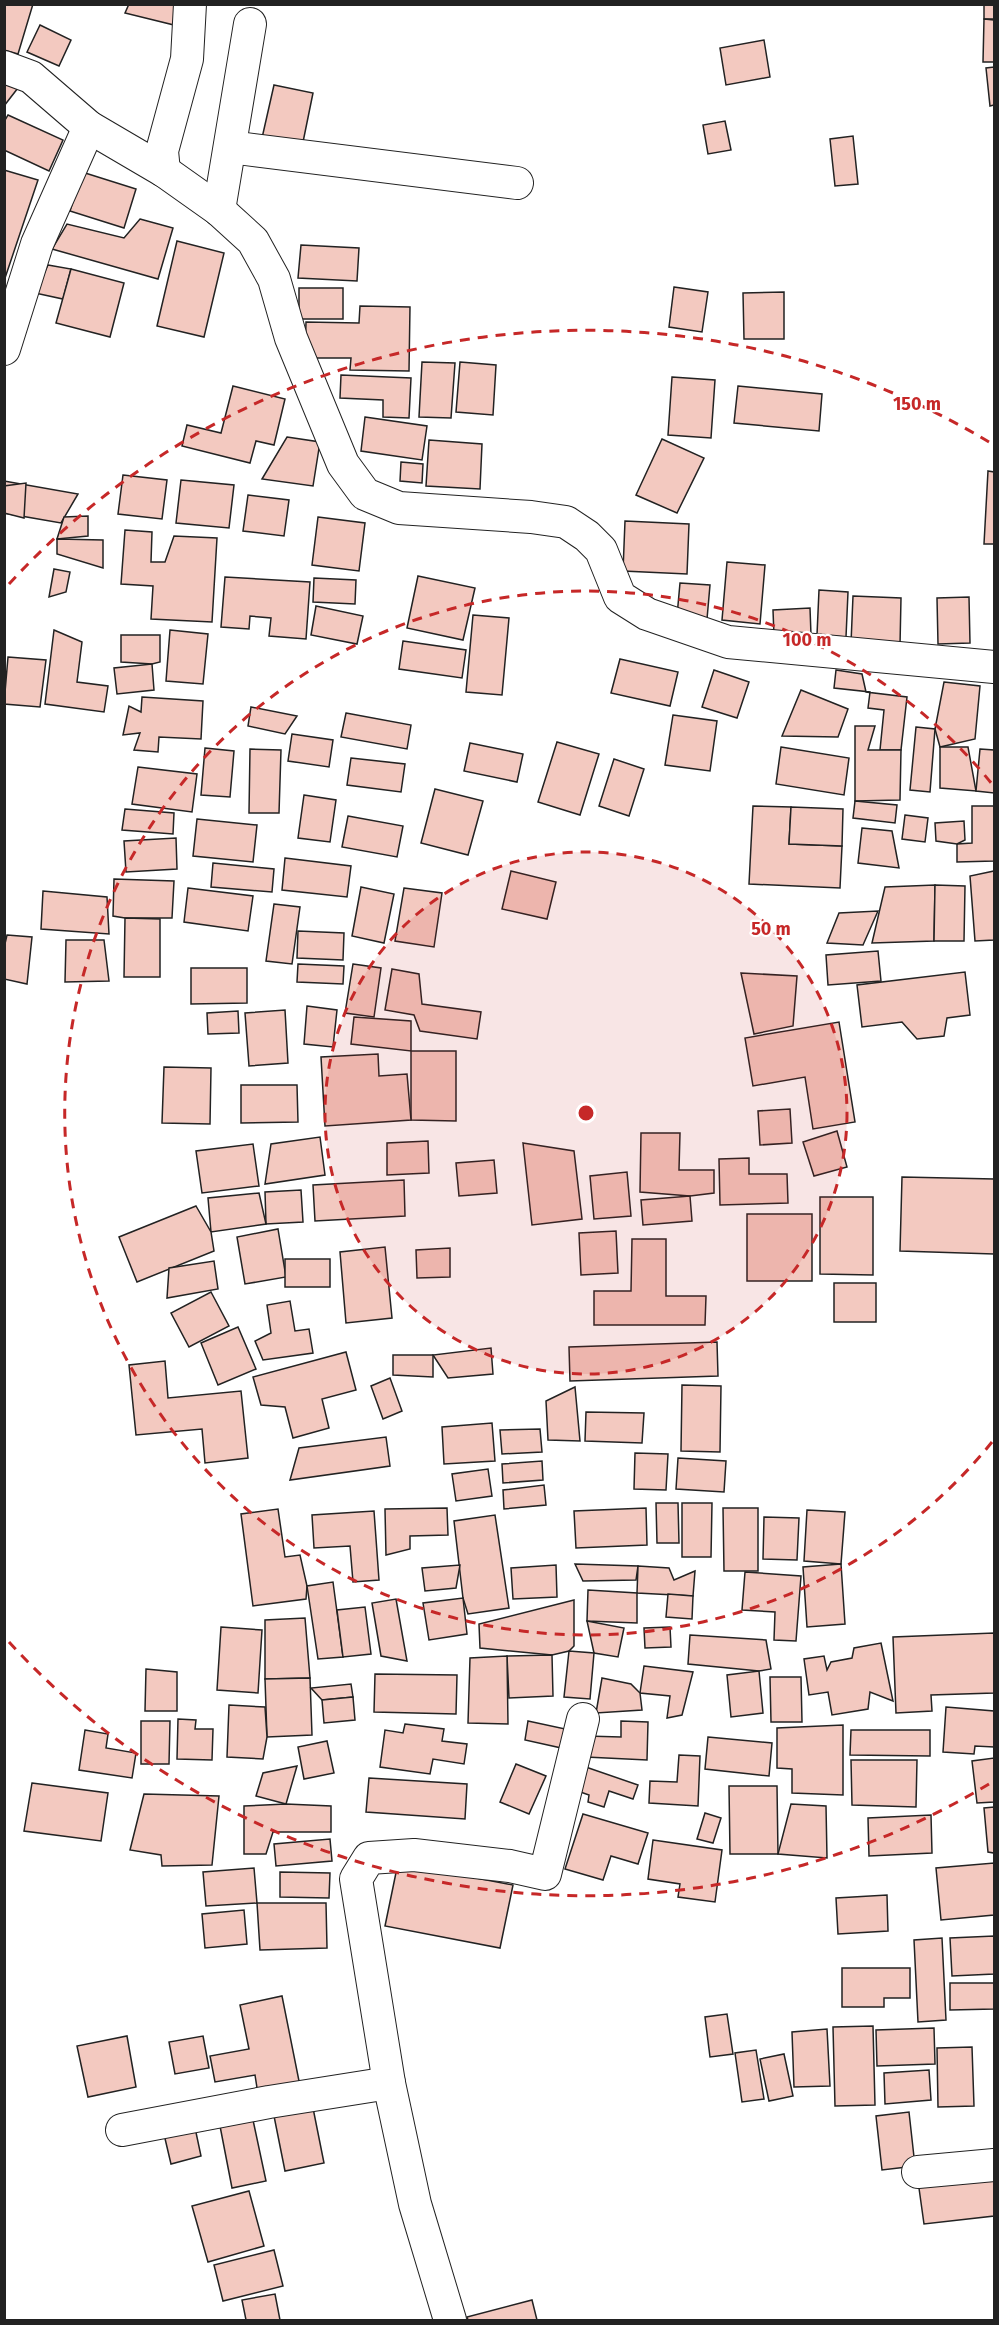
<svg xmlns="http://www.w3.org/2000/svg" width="999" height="2325" viewBox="0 0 999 2325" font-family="'Fira Sans',sans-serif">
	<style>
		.building { fill: #f3c9c0; stroke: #222; stroke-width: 1.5 }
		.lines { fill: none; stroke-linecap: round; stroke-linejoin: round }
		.minor-casing { stroke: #222; stroke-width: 34 }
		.minor { stroke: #fff; stroke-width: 32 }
		.ring { fill: none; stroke: #c62828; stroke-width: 3; stroke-dasharray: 10 8 }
		.centre { fill: #c62828; stroke: #fff; stroke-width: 3 }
		.ring-label { font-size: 18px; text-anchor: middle; font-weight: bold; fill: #c62828; stroke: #fff; stroke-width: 4.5; stroke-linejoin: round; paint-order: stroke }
	</style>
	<rect width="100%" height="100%" fill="#fff"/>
	<g class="building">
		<polygon points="4,4 33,4 18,54 4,50"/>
		<polygon points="129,4 178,4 174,25 125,13"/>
		<rect x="984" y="4" width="10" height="15"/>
		<polygon points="984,19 994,20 994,62 983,62"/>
		<polygon points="40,25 71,40 59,66 27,52"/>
		<polygon points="764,40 770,77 726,85 720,48"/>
		<polygon points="994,67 994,105 990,106 986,68"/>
		<polygon points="4,78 21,84 4,106"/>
		<polygon points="274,85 313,93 302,147 262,138"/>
		<polygon points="8,115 63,140 49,171 4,150 4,122"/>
		<polygon points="725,121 731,150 708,154 703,125"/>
		<polygon points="853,136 858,184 835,186 830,139"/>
		<polygon points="4,170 38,180 4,281"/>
		<polygon points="82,172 136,189 124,228 70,211"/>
		<polygon points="140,219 173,228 158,279 52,249 67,224 124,238"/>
		<polygon points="177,241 224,253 204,337 157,326"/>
		<polygon points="301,245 359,248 357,281 298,278"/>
		<polygon points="48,265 71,269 63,299 35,293"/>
		<polygon points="71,269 124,283 110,337 56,323"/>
		<polygon points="674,287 708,292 702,332 669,327"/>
		<rect x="299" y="288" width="44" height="31"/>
		<polygon points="784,292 784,339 744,339 743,293"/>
		<polygon points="360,306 410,307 409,371 350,370 351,358 305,358 306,322 359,323"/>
		<polygon points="422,362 455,363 451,418 419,417"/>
		<polygon points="460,362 496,365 493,415 456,412"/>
		<polygon points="341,375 411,378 409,418 383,417 383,400 340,398"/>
		<polygon points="672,377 715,380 711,438 668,435"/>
		<polygon points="233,386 285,399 274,445 256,441 250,463 182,446 187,425 221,433"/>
		<polygon points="738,386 822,394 819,431 734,423"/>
		<polygon points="365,417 427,426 422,460 361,451"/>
		<polygon points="287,437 320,442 313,486 262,479"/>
		<polygon points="662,439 704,458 677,513 636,495"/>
		<polygon points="429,440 482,444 480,489 426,486"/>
		<polygon points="401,462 423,464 422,483 400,481"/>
		<polygon points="988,471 994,472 994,544 984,544"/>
		<polygon points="123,475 167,480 162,519 118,514"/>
		<polygon points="181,480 234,485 229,528 176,523"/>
		<polygon points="4,481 78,494 61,523 4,513"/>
		<polygon points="26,483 24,518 4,513 4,486"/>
		<polygon points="248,495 289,500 284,536 243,531"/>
		<polygon points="88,516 88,536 57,539 64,517"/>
		<polygon points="318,517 365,523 359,571 312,565"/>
		<polygon points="625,521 689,524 687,574 623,571"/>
		<polygon points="125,530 152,532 151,562 165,562 174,536 217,538 212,622 151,619 153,586 121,584"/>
		<polygon points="57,539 103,540 103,568 57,554"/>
		<polygon points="727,562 765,565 760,624 722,620"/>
		<polygon points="54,569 70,572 66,592 49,597"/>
		<polygon points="418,576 475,588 463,640 407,628"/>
		<polygon points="225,577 310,582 306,639 269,636 271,618 250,616 249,629 221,627"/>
		<polygon points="314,578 356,580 355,604 313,602"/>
		<polygon points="680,583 710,585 707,619 677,616"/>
		<polygon points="819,590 848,592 846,637 817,635"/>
		<polygon points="853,596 901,598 900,645 851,643"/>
		<polygon points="969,597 970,643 938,644 937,598"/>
		<polygon points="316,606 363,616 357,644 311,635"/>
		<polygon points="810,608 811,635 774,636 773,610"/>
		<polygon points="473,615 509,618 502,695 466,692"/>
		<polygon points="54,630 82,642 77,682 108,686 104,712 45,704"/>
		<polygon points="170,630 208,634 203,684 166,681"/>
		<polygon points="121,635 160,635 160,662 152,664 121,662"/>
		<polygon points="403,641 466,650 462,678 399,669"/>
		<polygon points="8,657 46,660 40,707 4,704"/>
		<polygon points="620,659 678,672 670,706 611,693"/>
		<polygon points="152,664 154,690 117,694 114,668"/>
		<polygon points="714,670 749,682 737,718 702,707"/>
		<polygon points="836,670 862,674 866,692 907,697 901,750 880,750 884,710 868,708 870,692 834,688"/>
		<polygon points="944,682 980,686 975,739 940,747 935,729"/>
		<polygon points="801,690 848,709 838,737 782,736"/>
		<polygon points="142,697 203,701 201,739 159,737 158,752 134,750 140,733 123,735 129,706 141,712"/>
		<polygon points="251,707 297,716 285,734 248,726"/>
		<polygon points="346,713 411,725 407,749 341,737"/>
		<polygon points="673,715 717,721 710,771 665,765"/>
		<polygon points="855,726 875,726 868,750 901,750 900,800 855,801"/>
		<polygon points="916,727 935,729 930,792 910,790"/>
		<polygon points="292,734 333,740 329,767 288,761"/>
		<polygon points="557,742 599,754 580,815 538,802"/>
		<polygon points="470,743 523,754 517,782 464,771"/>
		<polygon points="781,747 849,758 844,795 776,784"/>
		<polygon points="940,747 968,747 976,791 940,788"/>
		<polygon points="205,748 234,751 230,797 201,795"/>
		<polygon points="250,749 281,750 279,813 249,813"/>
		<polygon points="980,749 994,750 994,793 976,791"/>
		<polygon points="351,758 405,764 401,792 347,785"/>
		<polygon points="614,759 644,769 629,816 599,806"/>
		<polygon points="138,767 197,774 192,812 132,804"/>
		<polygon points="435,789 483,801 468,855 421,843"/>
		<polygon points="304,795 336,800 330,842 298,838"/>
		<polygon points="855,801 897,805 895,823 853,818"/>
		<polygon points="753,806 791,807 789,844 842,846 840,888 749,884"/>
		<polygon points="972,806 994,806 994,861 957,862 957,844 972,843"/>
		<polygon points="791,807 843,809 842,846 789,844"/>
		<polygon points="125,809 174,813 173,834 122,830"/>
		<polygon points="905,815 928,818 925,842 902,839"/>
		<polygon points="348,816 403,826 397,857 342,847"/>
		<polygon points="197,819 257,825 253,862 193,856"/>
		<polygon points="964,821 965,840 957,844 936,841 935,823"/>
		<polygon points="862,828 892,831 899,868 858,863"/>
		<polygon points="176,838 177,869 126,872 124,841"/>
		<polygon points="285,858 351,866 347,897 282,890"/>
		<polygon points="213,863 274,869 272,892 211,887"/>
		<polygon points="511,871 556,882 547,919 502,909"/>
		<polygon points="994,871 994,940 975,941 970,876"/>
		<polygon points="114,879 174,881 172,918 125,918 113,916"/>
		<polygon points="935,885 934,941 872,943 885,887"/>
		<polygon points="935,885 965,886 964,941 934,941"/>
		<polygon points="361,887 394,894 384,943 352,936"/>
		<polygon points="188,888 253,896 248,931 184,922"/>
		<polygon points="404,888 442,893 434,947 395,941"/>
		<polygon points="43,891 107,897 109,934 41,929"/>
		<polygon points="274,904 300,907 292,964 266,961"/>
		<polygon points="878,911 863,945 827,943 839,913"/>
		<polygon points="125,918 160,919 160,977 124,977"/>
		<polygon points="298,931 344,933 343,960 297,958"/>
		<polygon points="7,935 32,937 27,984 4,979 4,948"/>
		<polygon points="66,940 104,940 109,981 65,982"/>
		<polygon points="878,951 881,981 828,985 826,955"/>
		<polygon points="298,964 344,966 343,984 297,982"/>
		<polygon points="353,964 381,968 374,1017 345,1013"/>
		<polygon points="191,968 247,968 247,1003 191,1004"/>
		<polygon points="392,969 419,974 422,1004 481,1012 477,1039 420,1031 414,1015 385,1010"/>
		<polygon points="965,972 970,1015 947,1018 944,1036 917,1039 902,1022 862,1027 857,985"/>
		<polygon points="741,973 797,976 793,1026 754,1034"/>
		<polygon points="307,1006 337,1010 333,1047 304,1044"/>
		<polygon points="285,1010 288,1063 249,1066 245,1013"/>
		<polygon points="238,1011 239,1033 208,1034 207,1013"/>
		<polygon points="354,1017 411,1021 411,1051 351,1044"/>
		<polygon points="839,1022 855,1122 813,1129 805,1077 753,1086 745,1038"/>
		<polygon points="411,1051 456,1051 456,1121 411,1120"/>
		<polygon points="378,1054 379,1076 407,1074 411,1120 325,1126 321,1057"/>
		<polygon points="164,1067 211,1068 210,1124 162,1123"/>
		<polygon points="241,1085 297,1085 298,1122 241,1123"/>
		<polygon points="790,1109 792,1143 760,1145 758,1111"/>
		<polygon points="837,1131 847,1167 814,1176 803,1142"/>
		<polygon points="641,1133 680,1133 679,1170 714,1170 714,1193 690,1196 640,1192"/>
		<polygon points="320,1137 325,1175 265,1184 271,1144"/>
		<polygon points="428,1141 429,1173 387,1175 387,1143"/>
		<polygon points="523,1143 574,1151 582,1219 532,1225"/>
		<polygon points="253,1144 259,1186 202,1193 196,1151"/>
		<polygon points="749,1158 749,1174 787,1174 788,1203 720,1205 719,1159"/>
		<polygon points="494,1160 497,1193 459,1196 456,1163"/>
		<polygon points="627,1172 631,1216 594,1219 590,1176"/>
		<polygon points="902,1177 994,1179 994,1254 900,1251"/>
		<polygon points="404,1180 405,1216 315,1221 313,1185"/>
		<polygon points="301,1190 303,1222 266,1224 265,1192"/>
		<polygon points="259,1193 266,1224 211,1232 208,1198"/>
		<polygon points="690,1196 692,1221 643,1225 641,1200"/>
		<polygon points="820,1197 873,1197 873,1275 820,1274"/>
		<polygon points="196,1206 211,1232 214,1251 137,1282 119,1237"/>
		<rect x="747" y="1214" width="65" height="67"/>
		<polygon points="278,1229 286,1277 245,1284 237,1237"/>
		<polygon points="616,1231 618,1273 581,1275 579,1233"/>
		<polygon points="632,1239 666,1239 666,1296 706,1296 705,1325 594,1325 594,1291 631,1291"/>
		<polygon points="385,1247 392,1318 346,1323 340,1252"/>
		<polygon points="450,1248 450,1277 417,1278 416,1250"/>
		<rect x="285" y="1259" width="45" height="28"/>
		<polygon points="214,1261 218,1289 167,1298 169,1268"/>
		<rect x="834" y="1283" width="42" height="39"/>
		<polygon points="211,1292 229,1326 189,1347 171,1313"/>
		<polygon points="290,1301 295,1331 309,1329 313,1353 263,1360 255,1341 271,1333 267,1305"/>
		<polygon points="238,1327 256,1369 218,1385 201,1343"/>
		<polygon points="717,1342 718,1376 570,1381 569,1347"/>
		<polygon points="491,1348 493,1374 448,1378 433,1355"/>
		<polygon points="346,1352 356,1390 322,1399 329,1428 293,1438 285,1407 261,1405 253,1377"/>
		<polygon points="393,1355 433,1355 433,1377 393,1375"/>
		<polygon points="165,1361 168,1398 241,1391 248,1458 205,1463 202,1429 136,1435 129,1365"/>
		<polygon points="390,1378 402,1411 383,1419 371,1386"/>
		<polygon points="682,1385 721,1386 720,1452 681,1451"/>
		<polygon points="575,1387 580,1441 548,1440 546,1401"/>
		<polygon points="586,1412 644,1413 642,1443 585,1441"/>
		<polygon points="492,1423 495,1461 444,1464 442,1427"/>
		<polygon points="540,1429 542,1452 502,1454 500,1430"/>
		<polygon points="386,1437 390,1466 290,1480 299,1448"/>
		<polygon points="635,1453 668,1454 666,1490 634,1489"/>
		<polygon points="678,1458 726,1461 724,1492 676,1489"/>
		<polygon points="542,1461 543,1480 503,1483 502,1464"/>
		<polygon points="488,1469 492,1496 456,1501 452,1474"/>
		<polygon points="544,1485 546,1505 504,1509 503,1490"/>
		<polygon points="656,1503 678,1503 679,1543 657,1543"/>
		<polygon points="682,1503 712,1503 711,1557 682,1557"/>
		<polygon points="447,1508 448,1535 410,1536 410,1549 386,1555 385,1509"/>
		<polygon points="646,1508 647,1545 576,1548 574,1511"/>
		<polygon points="723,1508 758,1508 758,1571 724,1571"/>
		<polygon points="278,1509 285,1557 300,1555 307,1586 306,1599 253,1606 241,1514"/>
		<polygon points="807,1510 845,1512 841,1564 804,1561"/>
		<polygon points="374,1511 379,1580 353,1582 350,1546 314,1548 312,1515"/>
		<polygon points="495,1515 509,1608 468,1614 463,1598 454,1521"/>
		<polygon points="764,1517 799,1518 797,1560 763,1559"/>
		<polygon points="575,1564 638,1566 636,1580 583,1581"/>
		<polygon points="841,1564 845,1624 807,1627 803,1567"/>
		<polygon points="460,1565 456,1588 425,1591 422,1568"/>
		<polygon points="556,1565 557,1597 513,1599 511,1568"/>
		<polygon points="638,1566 669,1568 674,1580 695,1571 693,1596 637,1593"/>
		<polygon points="745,1572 801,1576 796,1641 774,1640 775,1612 742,1610"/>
		<polygon points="333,1582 343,1657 318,1659 307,1586"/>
		<polygon points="588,1590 637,1593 637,1623 587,1621"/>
		<polygon points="668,1594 693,1596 692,1619 666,1617"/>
		<polygon points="463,1598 467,1634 429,1640 423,1603"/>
		<polygon points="396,1599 407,1661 381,1656 372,1603"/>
		<polygon points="574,1600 574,1646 569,1651 552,1655 480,1648 479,1624"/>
		<polygon points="365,1607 371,1654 343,1657 337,1610"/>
		<polygon points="305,1618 310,1678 265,1679 265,1620"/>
		<polygon points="587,1621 624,1628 618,1657 594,1653"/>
		<polygon points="221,1627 262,1630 258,1693 217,1690"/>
		<polygon points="670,1627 671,1647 645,1648 644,1628"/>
		<polygon points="994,1633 994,1693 931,1695 932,1711 896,1713 893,1637"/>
		<polygon points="690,1635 766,1640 771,1669 759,1671 688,1664"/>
		<polygon points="881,1643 893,1701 870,1692 868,1709 832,1715 828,1692 809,1695 804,1659 824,1656 827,1670 831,1662 852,1658 854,1648"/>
		<polygon points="569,1651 594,1653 590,1699 564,1697"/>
		<polygon points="552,1655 553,1696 509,1698 507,1656"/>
		<polygon points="507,1656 508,1724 468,1723 470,1658"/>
		<polygon points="644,1666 693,1672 682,1715 667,1718 670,1696 640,1693"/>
		<polygon points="146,1669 177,1672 177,1711 145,1711"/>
		<polygon points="759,1671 763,1713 731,1717 727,1675"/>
		<polygon points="375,1674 457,1675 456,1714 374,1712"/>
		<polygon points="770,1677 801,1677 802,1722 771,1722"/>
		<polygon points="310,1678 312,1735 267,1737 265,1679"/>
		<polygon points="602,1678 631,1684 640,1693 642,1710 596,1713"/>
		<polygon points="351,1684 353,1697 322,1700 311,1688"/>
		<polygon points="353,1697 355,1720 324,1723 322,1700"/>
		<polygon points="229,1705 265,1707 267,1737 263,1759 227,1757"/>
		<polygon points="946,1707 994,1711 994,1747 975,1746 974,1754 943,1752"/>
		<polygon points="178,1719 196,1720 195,1729 213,1729 212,1760 177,1759"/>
		<polygon points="141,1721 170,1721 169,1764 141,1764"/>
		<polygon points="528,1721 570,1730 566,1749 525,1740"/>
		<polygon points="621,1721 648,1722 647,1760 586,1757 586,1736 621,1737"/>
		<polygon points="405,1724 444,1729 442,1741 467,1744 464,1764 433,1759 430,1774 380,1767 385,1730 403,1733"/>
		<polygon points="843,1725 843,1795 792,1793 792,1769 777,1768 777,1728"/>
		<polygon points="85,1730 108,1734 106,1748 136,1753 132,1778 79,1770"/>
		<polygon points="851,1730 930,1730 930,1756 850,1755"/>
		<polygon points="708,1737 772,1743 769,1776 705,1769"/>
		<polygon points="327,1741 334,1773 304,1779 298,1747"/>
		<polygon points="679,1755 700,1756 698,1806 649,1803 650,1781 677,1782"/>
		<polygon points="994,1758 994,1802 977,1803 972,1761"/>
		<polygon points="851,1760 917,1760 916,1807 852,1805"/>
		<polygon points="516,1764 546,1776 529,1814 500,1802"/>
		<polygon points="580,1765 638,1785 633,1799 609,1791 604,1807 588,1802 589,1795 572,1789"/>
		<polygon points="297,1766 286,1804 256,1796 263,1773"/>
		<polygon points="369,1778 467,1784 465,1819 366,1812"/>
		<polygon points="32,1783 108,1793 101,1841 24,1831"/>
		<polygon points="729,1786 777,1786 778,1854 730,1854"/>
		<polygon points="144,1794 219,1796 212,1865 162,1866 161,1855 130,1850"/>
		<polygon points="286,1804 331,1806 331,1832 273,1832 266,1854 244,1854 244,1806"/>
		<polygon points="791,1804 826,1806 827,1858 778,1854"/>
		<polygon points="994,1807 994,1853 988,1852 984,1808"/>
		<polygon points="705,1813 721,1818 713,1843 697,1839"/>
		<polygon points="583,1814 648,1833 638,1864 611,1856 603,1880 565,1869"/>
		<polygon points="931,1815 932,1853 869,1856 868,1818"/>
		<polygon points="330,1839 332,1861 276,1866 274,1844"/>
		<polygon points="653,1840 722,1850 715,1902 678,1897 680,1884 648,1879"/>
		<polygon points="398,1863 513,1885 500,1948 385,1926"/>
		<polygon points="994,1863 994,1915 941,1920 936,1868"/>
		<polygon points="254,1868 257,1903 206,1906 203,1872"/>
		<polygon points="280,1872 330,1873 329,1898 280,1897"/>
		<polygon points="887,1895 888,1931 838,1934 836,1898"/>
		<polygon points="257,1903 326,1903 327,1948 260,1950"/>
		<polygon points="244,1910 247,1944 205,1948 202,1914"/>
		<polygon points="994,1936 994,1974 952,1976 950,1938"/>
		<polygon points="942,1938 946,2020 918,2022 914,1940"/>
		<polygon points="842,1968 910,1968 910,1998 884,1998 884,2007 842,2007"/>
		<polygon points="950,1983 994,1983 994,2009 950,2010"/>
		<polygon points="282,1996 300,2086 258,2094 255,2075 215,2082 210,2056 249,2049 240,2005"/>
		<polygon points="727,2014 733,2054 710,2057 705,2017"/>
		<polygon points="873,2026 875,2105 835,2106 833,2027"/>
		<polygon points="934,2028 935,2064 877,2066 876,2030"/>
		<polygon points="827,2029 830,2086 794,2087 792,2032"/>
		<polygon points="127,2036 136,2087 88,2097 77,2046"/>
		<polygon points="203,2036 209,2068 175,2074 169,2042"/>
		<polygon points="972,2047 974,2106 938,2107 937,2048"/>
		<polygon points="756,2050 764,2099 742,2102 735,2053"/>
		<polygon points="784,2054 793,2096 769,2101 760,2059"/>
		<polygon points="929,2070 931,2100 885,2104 884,2073"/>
		<polygon points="313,2108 324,2163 285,2171 274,2116"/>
		<polygon points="909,2112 915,2166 882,2170 876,2116"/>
		<polygon points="253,2120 266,2181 232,2188 220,2126"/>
		<polygon points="194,2123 201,2156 171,2164 163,2130"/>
		<polygon points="994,2173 994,2216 924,2224 918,2181"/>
		<polygon points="249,2191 264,2246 208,2262 192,2206"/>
		<polygon points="274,2250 283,2286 223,2301 214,2265"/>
		<polygon points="275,2294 280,2320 246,2320 242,2300"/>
		<polygon points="532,2300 537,2320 468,2320 467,2317"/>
	</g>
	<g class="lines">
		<g class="minor-casing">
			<g id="minor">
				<polyline points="4,67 31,77 89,127 164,171 219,210 253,241 274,279 291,338 343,464 365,494 399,508 531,517 566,522 587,536 601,550 620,597 647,614 728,642 994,667"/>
				<polyline points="230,147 517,183"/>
				<polyline points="164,171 162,151 187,59 190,4"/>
				<polyline points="219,210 250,24"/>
				<polyline points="4,349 37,244 89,127"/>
				<polyline points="122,2130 269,2102 389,2083"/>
				<polyline points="918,2172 994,2165"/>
				<polyline points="450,2320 415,2204 389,2083 356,1879 369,1858 414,1855 510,1866 545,1874 583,1719"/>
			</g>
		</g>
		<use href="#minor" class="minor"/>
	</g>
	<circle cx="586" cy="1113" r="261" fill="#c62828" fill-opacity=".12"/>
	<g class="ring">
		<circle cx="586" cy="1113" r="261"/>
		<path d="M992 1442A522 522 0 1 1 992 784"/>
		<path d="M989 1784A783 783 0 0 1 9 1642M9 584A783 783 0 0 1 989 442"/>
	</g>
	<circle cx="586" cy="1113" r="9" class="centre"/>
	<g class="ring-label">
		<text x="917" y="410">150 m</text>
		<text x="807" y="646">100 m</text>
		<text x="771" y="935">50 m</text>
	</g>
	<rect width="999" height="2325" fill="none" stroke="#222222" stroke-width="12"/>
</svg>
